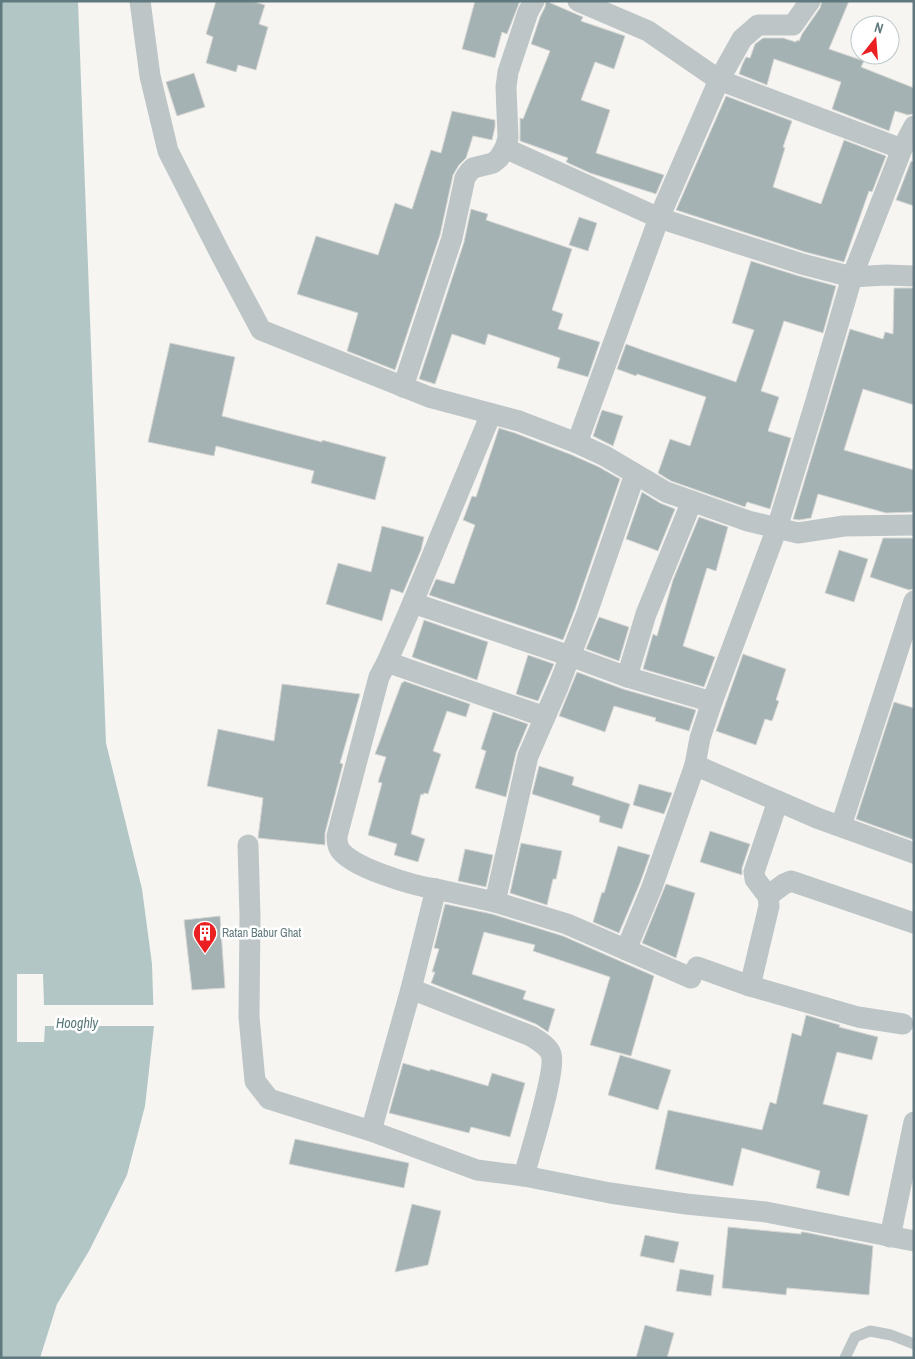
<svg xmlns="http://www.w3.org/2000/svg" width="915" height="1359" viewBox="0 0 915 1359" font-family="'Archivo Narrow',sans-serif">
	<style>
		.water { fill: #b3c6c6 }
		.pier { fill: #f6f5f2 }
		.building { fill: #a5b2b4; stroke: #d7d7d5 }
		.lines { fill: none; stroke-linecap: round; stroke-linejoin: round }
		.lane { stroke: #bec5c7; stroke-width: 11 }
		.street { stroke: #bec5c7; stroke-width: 21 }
		.labels { text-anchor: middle; stroke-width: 5; stroke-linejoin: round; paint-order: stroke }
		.poi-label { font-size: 12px; fill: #60797e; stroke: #fff; text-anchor: start }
		.water-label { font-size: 14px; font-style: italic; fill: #5a797a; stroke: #fff }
	</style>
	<rect width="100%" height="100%" fill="#f6f5f2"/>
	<polygon class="water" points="1,1 78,1 106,743 142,889 152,964 154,1026 145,1106 127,1175 89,1251 57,1304 40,1358 1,1358"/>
	<polygon class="pier" points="17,974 43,974 44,1005 156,1005 157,1026 45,1026 44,1042 17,1042"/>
	<g class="building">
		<polygon points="216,1 252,1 265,5 259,24 268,27 256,70 238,65 236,72 206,63 213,37 206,34"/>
		<polygon points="475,1 520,1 507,34 502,32 495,58 462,49"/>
		<polygon points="546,1 583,17 581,21 625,36 614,69 595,62 581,100 610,110 596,153 664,175 656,194 590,173 566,162 568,158 520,141 520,118 523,119 550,51 531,44 540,17 545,7"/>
		<polygon points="822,1 849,1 829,49 864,61 861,67 914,88 914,114 908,115 895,111 889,131 832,109 841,82 774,59 767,85 739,74 742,65 746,57 750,58 755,44 763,38 783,38 796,42 797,40 799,41 802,34 820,8"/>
		<polygon points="194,73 205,107 177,116 166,82"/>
		<polygon points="726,96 792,121 783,147 785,148 773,187 821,204 844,140 886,156 872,192 869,191 844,262 805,252 676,210"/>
		<polygon points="452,111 495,120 495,127 492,140 473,136 466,158 459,165 453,175 440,235 395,370 347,351 358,313 297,294 316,236 378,255 395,203 412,209 431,150 441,153"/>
		<polygon points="911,161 914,162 914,206 896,200"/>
		<polygon points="471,209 488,214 486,220 572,249 552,310 563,314 558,329 600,342 588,377 557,368 560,358 488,334 485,345 452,334 435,384 419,379 464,242"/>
		<polygon points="579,217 597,223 588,251 569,245"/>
		<polygon points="751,261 799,276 836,286 823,333 784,321 761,391 779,397 768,431 791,438 770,509 747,502 745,507 671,481 658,473 670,439 690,446 706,397 637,374 636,376 617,369 626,344 645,351 736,382 754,330 732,323"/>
		<polygon points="894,288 914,288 914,405 863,389 844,450 914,470 914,512 886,513 818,494 811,518 799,520 793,519 850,329 883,339 885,332 893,334"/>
		<polygon points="170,343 235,357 222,416 322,442 322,440 386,457 375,500 311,483 314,471 216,446 214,456 148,442"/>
		<polygon points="602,410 623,416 613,446 593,436"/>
		<polygon points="499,428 515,433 572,455 599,467 620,479 575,609 563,640 429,595 436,579 454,584 475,525 463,520 472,496 476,497"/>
		<polygon points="642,492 660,503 675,509 658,551 626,539"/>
		<polygon points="699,517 728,527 716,571 707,568 683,646 715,657 704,687 643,669 653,634 657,636 673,580"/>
		<polygon points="382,526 424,537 421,550 403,593 391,589 382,621 326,604 338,563 371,572"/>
		<polygon points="883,538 914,538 914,589 909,590 870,577"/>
		<polygon points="839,550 868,559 854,602 825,593"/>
		<polygon points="599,617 629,627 619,661 586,649"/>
		<polygon points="424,620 488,642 477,680 412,657"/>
		<polygon points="743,654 786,669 776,700 779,701 772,721 765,719 756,745 716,731"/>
		<polygon points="528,655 554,664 538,701 516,694"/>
		<polygon points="577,672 623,689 696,710 689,731 655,721 656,718 614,706 605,732 559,716"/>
		<polygon points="404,681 470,704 466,717 447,711 433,751 441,754 428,794 424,793 423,795 421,794 411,834 425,839 418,862 394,855 397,844 368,835 382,783 378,782 386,757 375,754 402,682 403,683"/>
		<polygon points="282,684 360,694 340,763 343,764 325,833 325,845 258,838 263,798 207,786 218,729 274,741"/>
		<polygon points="894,702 914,708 914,840 856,819"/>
		<polygon points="493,712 528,724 516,753 506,797 475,788 486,751 481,749"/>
		<polygon points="539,766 574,777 572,785 630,804 622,829 599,822 600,816 532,794"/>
		<polygon points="639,784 672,793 664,814 633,805"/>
		<polygon points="710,831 750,844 742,868 742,875 700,862"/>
		<polygon points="521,843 562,851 556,879 553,879 547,905 510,893"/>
		<polygon points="618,846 650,855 640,883 619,933 593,922 602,892 604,893"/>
		<polygon points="465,849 493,855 486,887 458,881"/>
		<polygon points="666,884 695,893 676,958 642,943"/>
		<polygon points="445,904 492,914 563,936 654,976 631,1056 590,1045 610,977 533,951 535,945 484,932 472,974 526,991 523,999 555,1009 548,1032 536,1024 431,983 435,972 432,972 439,949 434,948"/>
		<polygon points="220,916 225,988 192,990 184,920"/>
		<polygon points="806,1015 840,1025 839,1027 878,1037 872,1060 837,1052 823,1104 868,1115 849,1196 816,1188 820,1171 742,1148 733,1186 655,1169 668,1110 762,1130 770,1102 776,1104 792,1033 801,1036"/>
		<polygon points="620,1055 671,1070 658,1110 608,1095"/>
		<polygon points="403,1063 430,1071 430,1069 488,1086 492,1073 525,1083 510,1137 471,1127 469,1133 389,1113"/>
		<polygon points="295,1139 409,1163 404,1188 289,1164"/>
		<polygon points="412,1204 441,1211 428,1265 395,1272"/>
		<polygon points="728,1227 801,1234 801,1232 804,1232 873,1246 869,1295 787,1288 786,1295 722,1288"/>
		<polygon points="645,1235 679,1242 674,1263 640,1256"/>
		<polygon points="680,1269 714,1275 711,1296 676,1291"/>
		<polygon points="645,1325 674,1333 667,1358 636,1358"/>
	</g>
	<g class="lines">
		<polyline class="lane" points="845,1358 855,1337 870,1331 891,1335 914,1344"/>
		<g class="street">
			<polyline points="140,1 150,76 168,151 221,255 261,330 429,397 519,421 577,443 605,456 666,492 748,521 798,533 844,526 914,525"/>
			<polyline points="578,1 648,31 719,80 902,149"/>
			<polyline points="505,148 659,218 802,264 852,277 886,275 914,276"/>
			<polyline points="403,387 452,238 465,178 469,172 473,168 493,163 499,158 505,148 508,138 506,87 508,72 528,12 534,1"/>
			<polyline points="577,443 659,218 719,80 742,39 758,25 793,25 810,1"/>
			<polyline points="413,603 570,656 627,677 712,702"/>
			<polyline points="387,662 545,717"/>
			<polyline points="627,677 646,614 692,501"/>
			<polyline points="695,765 817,818 914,853"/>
			<polyline points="841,826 914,601"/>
			<polyline points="248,845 250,917 249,1017 255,1081 269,1099 371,1131 477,1170 524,1176 610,1193 686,1204 766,1212 914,1241"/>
			<polyline points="436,889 495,902 567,924 691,978"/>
			<polyline points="768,896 784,884 791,881 914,923"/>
			<polyline points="495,902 528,756 558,687 587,613 635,474"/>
			<polyline points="626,950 652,887 695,765 700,738 712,702 777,528 815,404 852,277 902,149 914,126"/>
			<polyline points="697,967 750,986 858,1017 903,1024"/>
			<polyline points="750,986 769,906 768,896 755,879 754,872 778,801"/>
			<path d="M411 989 531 1036C539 1041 548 1046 551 1054 557 1069 529 1156 524 1176"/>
			<path d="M371 1131 411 989 436 889C415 886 348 867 339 848 337 844 337 839 337 836L379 677 387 662 408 614 491 414"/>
			<polyline points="890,1237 914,1122"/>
		</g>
	</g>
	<defs>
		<g id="building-pin" transform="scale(1.25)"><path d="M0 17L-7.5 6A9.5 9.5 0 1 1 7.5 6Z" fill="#e91f22" stroke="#fff"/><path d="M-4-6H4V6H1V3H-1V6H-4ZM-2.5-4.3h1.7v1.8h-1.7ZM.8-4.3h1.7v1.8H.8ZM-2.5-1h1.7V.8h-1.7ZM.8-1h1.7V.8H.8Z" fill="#fff"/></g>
	</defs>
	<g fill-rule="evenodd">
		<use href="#building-pin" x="205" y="933"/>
	</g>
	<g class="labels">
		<g class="poi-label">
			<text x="222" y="937">Ratan Babur Ghat</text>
		</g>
		<g class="water-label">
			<text x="77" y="1028">Hooghly</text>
		</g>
	</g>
	<rect width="915" height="1359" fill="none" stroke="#60797e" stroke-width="5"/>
	<g transform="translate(875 40) rotate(17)"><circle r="24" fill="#ffffff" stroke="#bfc9cb"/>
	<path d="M0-4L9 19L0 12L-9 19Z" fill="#e91f22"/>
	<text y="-8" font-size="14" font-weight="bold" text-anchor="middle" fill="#60797e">N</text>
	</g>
</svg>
